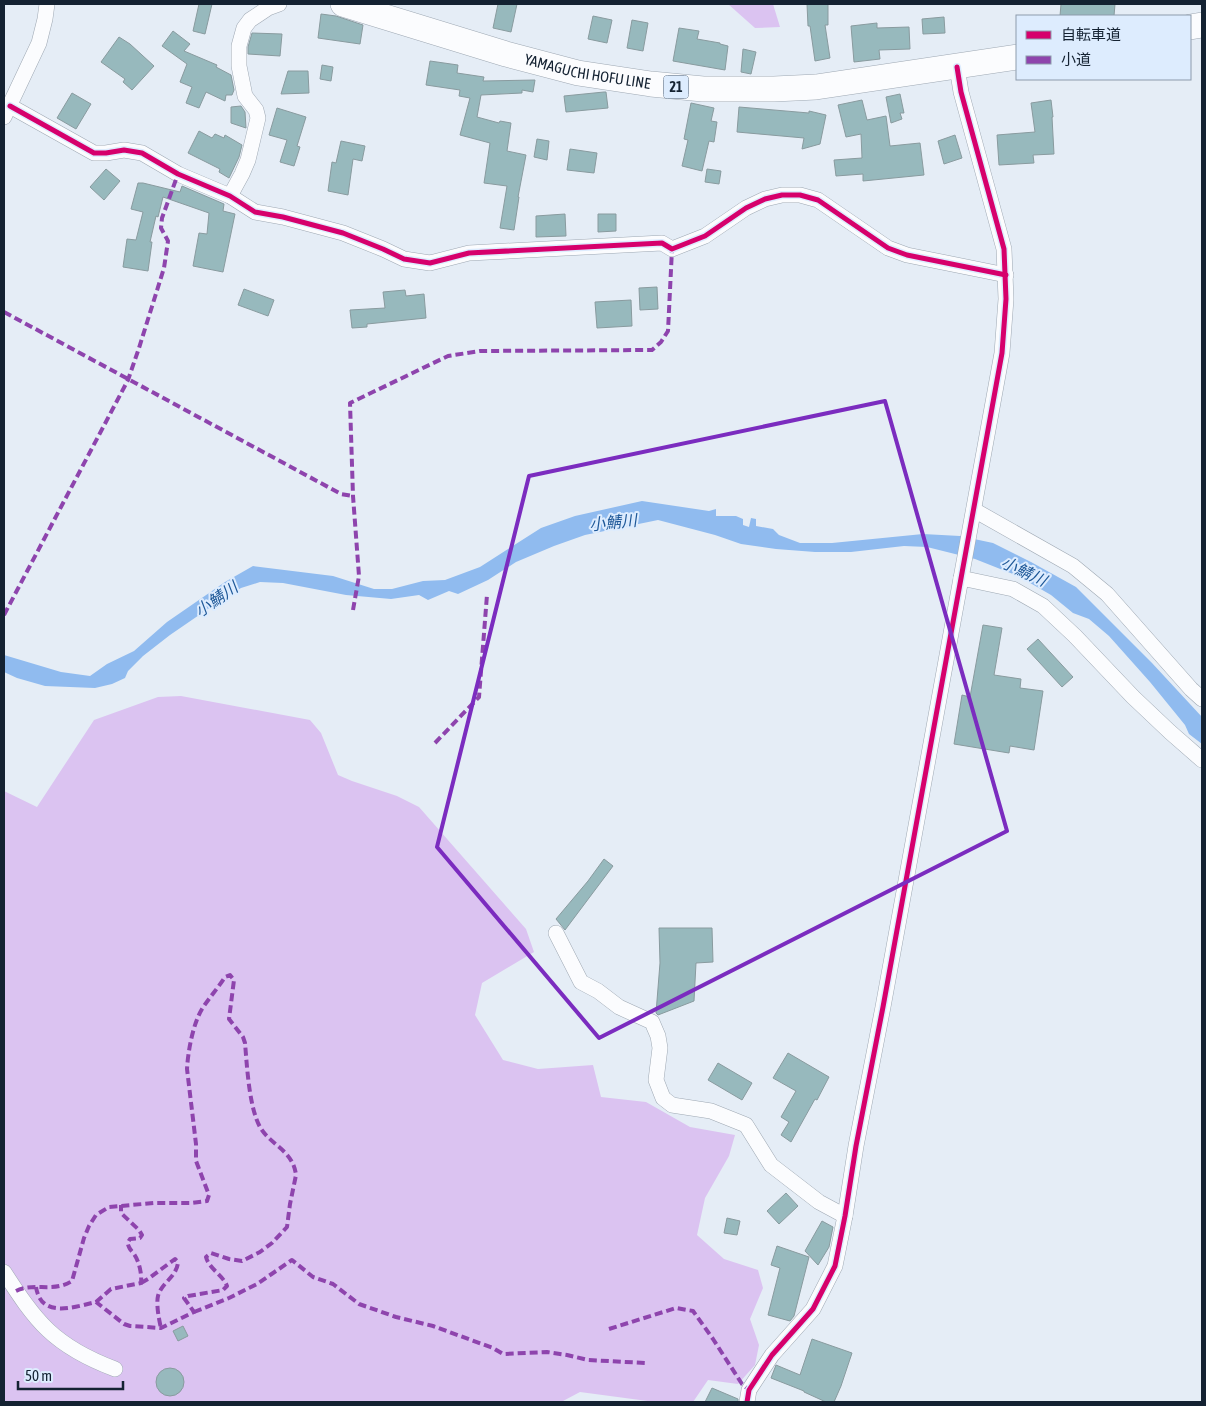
<svg xmlns="http://www.w3.org/2000/svg" width="1206" height="1406" viewBox="0 0 1206 1406" font-family="'Asap Condensed','Noto Sans JP',sans-serif">
	<style>
		.forest { fill: #dbc3f1 }
		.water { fill: #90bbef }
		.building { fill: #97b9bd; stroke: #899b9f }
		.lines { fill: none; stroke-linecap: round; stroke-linejoin: round }
		.street-casing { stroke: #9ea8b3; stroke-width: 16 }
		.primary-casing { stroke: #9ea8b3; stroke-width: 26 }
		.street { stroke: #fbfcfe; stroke-width: 15 }
		.primary { stroke: #fbfcfe; stroke-width: 25 }
		.quiet { stroke: #8e44ad; stroke-width: 4; stroke-dasharray: 8 4; stroke-linecap: butt }
		.cycleway-casing { stroke: #ddecfe; stroke-width: 8 }
		.cycleway { stroke: #d6006c; stroke-width: 5 }
		.marked { fill: none; stroke: #7b2cbf; stroke-width: 4; stroke-linejoin: round }
		.labels { text-anchor: middle; stroke-width: 4; stroke-linejoin: round; paint-order: stroke }
		.shield { fill: #ddecfe; stroke: #505f6f; stroke-width: 1 }
		.shield-label { font-size: 14px; font-weight: bold; fill: #142232 }
		.street-label { font-size: 15px; fill: #142232; stroke: #ddecfe }
		.water-label { font-size: 16px; font-style: italic; fill: #1e5898; stroke: #ddecfe }
	</style>
	<rect width="100%" height="100%" fill="#e5edf6"/>
	<g class="forest">
		<polygon points="728,4 773,4 780,27 755,28"/>
		<polygon points="181,696 310,720 321,733 338,775 352,781 397,796 419,807 526,929 534,952 482,983 475,1015 503,1060 538,1069 593,1065 601,1097 646,1102 690,1127 735,1135 729,1156 705,1198 697,1235 724,1259 758,1270 763,1288 750,1319 759,1345 755,1365 738,1384 708,1380 693,1402 655,1402 580,1392 563,1401 562,1402 4,1402 4,791 37,807 94,720 158,697"/>
	</g>
	<polygon class="water" points="642,501 709,511 716,509 716,516 736,516 743,519 743,525 749,527 751,518 756,519 756,526 773,529 779,535 800,543 832,543 923,534 960,536 993,543 1031,562 1076,587 1152,663 1202,717 1202,744 1189,734 1185,725 1150,682 1109,636 1089,619 1073,613 1051,595 1018,576 975,559 927,547 904,546 851,552 815,552 776,549 741,544 715,535 658,520 585,535 554,546 516,562 488,580 458,594 449,591 428,600 419,595 391,599 346,595 283,583 260,582 241,588 221,600 170,635 143,656 128,671 125,678 112,684 95,688 45,686 17,678 4,672 4,655 61,672 90,676 107,664 134,651 167,622 225,582 253,566 333,576 374,589 392,589 423,581 445,580 480,567 541,528 575,516"/>
	<g class="building">
		<polygon points="199,4 212,4 205,34 193,31"/>
		<polygon points="498,4 517,4 511,32 493,28"/>
		<polygon points="807,4 828,4 828,25 825,25 830,58 815,61 810,26 808,26"/>
		<polygon points="1061,4 1115,4 1114,16 1060,16"/>
		<polygon points="321,14 336,16 363,25 360,44 318,38"/>
		<polygon points="593,16 612,20 607,43 588,39"/>
		<polygon points="944,17 945,33 923,34 922,19"/>
		<polygon points="632,20 648,23 643,51 627,48"/>
		<polygon points="877,23 877,28 909,27 910,49 879,50 880,59 854,62 851,26"/>
		<polygon points="679,28 699,31 697,39 720,43 720,44 728,46 725,70 673,61"/>
		<polygon points="173,31 190,44 184,51 217,65 216,67 231,75 234,90 232,95 226,95 225,101 206,92 199,108 186,103 192,87 180,82 187,64 162,46"/>
		<polygon points="252,33 282,34 280,56 248,54 248,47"/>
		<polygon points="119,37 130,44 154,66 132,90 123,82 125,79 101,62"/>
		<polygon points="743,49 756,52 751,74 741,72"/>
		<polygon points="430,61 458,65 457,73 484,77 483,81 535,80 533,92 522,90 522,93 481,95 477,117 499,123 500,121 511,123 507,151 526,155 518,197 519,197 514,230 500,228 507,186 484,183 490,143 460,135 470,98 459,96 460,90 426,85"/>
		<polygon points="322,65 333,67 331,81 320,79"/>
		<polygon points="288,71 308,71 309,93 281,94"/>
		<polygon points="604,92 606,92 608,108 566,112 564,96"/>
		<polygon points="72,93 91,104 76,129 57,118"/>
		<polygon points="900,94 904,113 900,113 902,119 891,123 886,97"/>
		<polygon points="862,100 867,120 886,116 890,146 920,143 924,175 863,181 863,174 836,176 834,160 862,158 861,134 846,137 838,105"/>
		<polygon points="1051,100 1053,117 1052,117 1054,154 1033,155 1034,163 999,165 997,135 1035,132 1031,103"/>
		<polygon points="691,103 714,108 711,121 717,122 714,142 709,141 702,171 682,166 688,140 684,139"/>
		<polygon points="241,106 245,112 246,128 231,123 231,107"/>
		<polygon points="739,107 809,113 809,111 826,115 820,144 802,149 804,138 737,132"/>
		<polygon points="277,108 306,117 297,146 300,147 294,166 280,162 287,140 269,135"/>
		<polygon points="199,131 212,138 215,134 224,138 225,135 242,145 239,157 229,178 219,172 220,169 188,153"/>
		<polygon points="955,135 962,158 944,164 938,141"/>
		<polygon points="537,139 549,141 547,160 534,157"/>
		<polygon points="341,141 365,146 362,161 353,159 348,195 328,191 332,162 336,163"/>
		<polygon points="570,149 597,153 594,173 567,170"/>
		<polygon points="106,169 120,181 104,200 90,187"/>
		<polygon points="707,169 721,171 719,184 705,182"/>
		<polygon points="138,183 143,183 180,192 182,186 224,204 223,211 235,214 223,272 193,266 199,233 207,234 209,213 163,197 158,217 156,216 150,242 152,242 148,271 123,267 127,239 136,240 143,212 131,209"/>
		<polygon points="565,214 566,236 536,237 536,216"/>
		<polygon points="598,214 616,214 616,231 598,232"/>
		<polygon points="657,287 658,309 640,310 639,288"/>
		<polygon points="244,289 274,300 268,316 238,305"/>
		<polygon points="405,290 406,296 424,294 426,318 367,324 367,327 352,328 350,310 385,308 383,292"/>
		<polygon points="631,300 632,326 597,328 595,302"/>
		<polygon points="983,625 1002,628 994,675 1021,679 1020,688 1043,691 1034,750 1010,746 1009,753 954,744 962,695 970,697"/>
		<polygon points="1038,639 1073,677 1062,687 1027,649"/>
		<polygon points="604,859 613,866 565,930 556,919 588,881"/>
		<polygon points="659,928 712,928 713,962 696,963 694,1001 658,1015 656,1013 660,963"/>
		<polygon points="788,1053 829,1077 817,1100 815,1099 791,1142 781,1135 789,1122 781,1117 796,1091 773,1078"/>
		<polygon points="718,1063 752,1083 742,1100 708,1080"/>
		<polygon points="786,1193 798,1206 779,1224 767,1211"/>
		<polygon points="727,1218 740,1221 737,1235 724,1233"/>
		<polygon points="822,1221 833,1227 829,1247 818,1265 805,1251"/>
		<polygon points="777,1246 809,1257 794,1316 790,1321 768,1315 780,1268 771,1265"/>
		<polygon points="183,1326 188,1336 178,1341 173,1331"/>
		<polygon points="812,1339 852,1353 841,1386 834,1402 826,1402 804,1392 804,1391 771,1378 776,1365 800,1375"/>
		<circle cx="170" cy="1382" r="14"/>
		<polygon points="712,1388 738,1399 738,1402 705,1402"/>
	</g>
	<g class="lines">
		<g class="street-casing">
			<g id="street">
				<polyline points="10,106 94,153 106,153 124,150 142,153 178,174 230,196 255,212 283,217 343,233 383,249 404,259 430,263 469,253 662,243 672,249 705,236 746,208 765,199 782,195 800,195 818,200 888,248 907,255 1006,275"/>
				<polyline points="4,117 39,43 45,19 47,4"/>
				<polyline points="230,196 242,174 248,160 258,118 256,110 245,96 239,66 239,46 244,28 250,20 268,8 279,4"/>
				<polyline points="974,510 1073,566 1107,594 1191,689 1202,699"/>
				<polyline points="961,578 1013,589 1043,606 1075,636 1133,697 1170,732 1202,760"/>
				<polyline points="556,933 581,982 598,991 619,1007 652,1022 658,1036 660,1048 656,1080 663,1098 672,1105 711,1111 746,1125 771,1165 819,1202 845,1216"/>
				<path d="M4 1272C17 1292 31 1314 48 1330 67 1348 91 1360 115 1369"/>
				<polyline points="747,1402 749,1390 772,1355 813,1309 835,1266 845,1216 856,1146 883,1007 1002,353 1006,299 1004,249 961,92 957,67"/>
			</g>
		</g>
		<g class="primary-casing">
			<g id="primary">
				<path id="s1" d="M343 4 506 54 578 73 651 84 703 89H774L816 87 1017 57"/>
				<polyline points="1190,27 1202,25"/>
			</g>
		</g>
		<use href="#street" class="street"/>
		<use href="#primary" class="primary"/>
		<g class="quiet">
			<polyline points="4,312 341,494 353,496"/>
			<polyline points="353,610 359,576 353,496 350,403 448,356 480,351 652,350 661,342 668,331 672,249"/>
			<polyline points="4,615 128,380 139,348 164,268 168,241 161,228 162,218 178,174"/>
			<polyline points="435,743 479,697 487,595"/>
			<path d="M141 1283 148 1279 175 1259 178 1262C177 1277 161 1283 158 1296 156 1304 159 1320 161 1328"/>
			<path d="M16 1291C34 1282 53 1293 72 1281L84 1238 89 1226 96 1215 109 1207 154 1203H191L207 1201 209 1195 196 1161V1144L187 1069C188 1051 193 1024 202 1009 209 998 218 988 225 977L230 975 234 980 229 1019 243 1037 245 1043C247 1066 249 1107 260 1127 270 1145 293 1150 296 1175L290 1204 287 1227 272 1243 260 1252 242 1261 229 1259 211 1253 206 1257C209 1269 223 1275 227 1286L223 1290 188 1296 184 1298 194 1312 161 1328 130 1326 124 1324 96 1302C74 1307 41 1319 36 1287"/>
			<path d="M96 1302 111 1289 141 1283C142 1274 139 1261 134 1254 132 1251 130 1250 129 1247 127 1243 128 1242 130 1239L140 1238 142 1235 139 1230 121 1213V1205"/>
			<polyline points="194,1312 229,1298 257,1284 292,1260 313,1277 333,1284 359,1304 396,1317 433,1326 493,1348 503,1354 547,1352 567,1355 588,1360 645,1363"/>
			<polyline points="609,1329 676,1308 693,1311 713,1339 742,1384 749,1390"/>
		</g>
		<g class="cycleway-casing">
			<g id="cycleway">
				<polyline points="10,106 94,153 106,153 124,150 142,153 178,174 230,196 255,212 283,217 343,233 383,249 404,259 430,263 469,253 662,243 672,249 705,236 746,208 765,199 782,195 800,195 818,200 888,248 907,255 1006,275"/>
				<polyline points="747,1402 749,1390 772,1355 813,1309 835,1266 845,1216 856,1146 883,1007 1002,353 1006,299 1004,249 961,92 957,67"/>
			</g>
		</g>
		<use href="#cycleway" class="cycleway"/>
	</g>
	<path class="marked" d="M885 401 1007 831 599 1038 437 847 529 476Z"/>
	<g class="labels">
		<rect class="shield" x="663.5" y="75.5" width="25" height="23" rx="4"/>
		<g class="shield-label">
			<text x="676" y="92">21</text>
		</g>
		<g class="street-label">
			<text dy="5" stroke="none"><textPath href="#s1" startOffset="254">YAMAGUCHI HOFU LINE</textPath></text>
		</g>
		<g class="water-label">
			<text transform="translate(613 522) rotate(-6)" y="6">小鯖川</text>
			<text transform="translate(1024 571) rotate(25)" y="6">小鯖川</text>
			<text transform="translate(216 599) rotate(-35)" y="6">小鯖川</text>
		</g>
	</g>
	<rect width="1206" height="1406" fill="none" stroke="#142232" stroke-width="10"/>
	<rect x="1016" y="15" width="175" height="65" fill="#ddecfe" stroke="#8d9bac"/>
	<rect x="1026" y="31" width="25" height="8" fill="#d6006c" stroke="#8d9bac"/>
	<text x="1061" y="40" font-size="15" fill="#142232">自転車道</text>
	<rect x="1026" y="56" width="25" height="8" fill="#8e44ad" stroke="#8d9bac"/>
	<text x="1061" y="65" font-size="15" fill="#142232">小道</text>
	<path d="M18 1381v8h105v-8" fill="none" stroke="#142232" stroke-width="2.5"/>
	<text x="25" y="1381" font-size="15" fill="#142232" stroke="#ddecfe" stroke-width="4" paint-order="stroke">50 m</text>
</svg>
